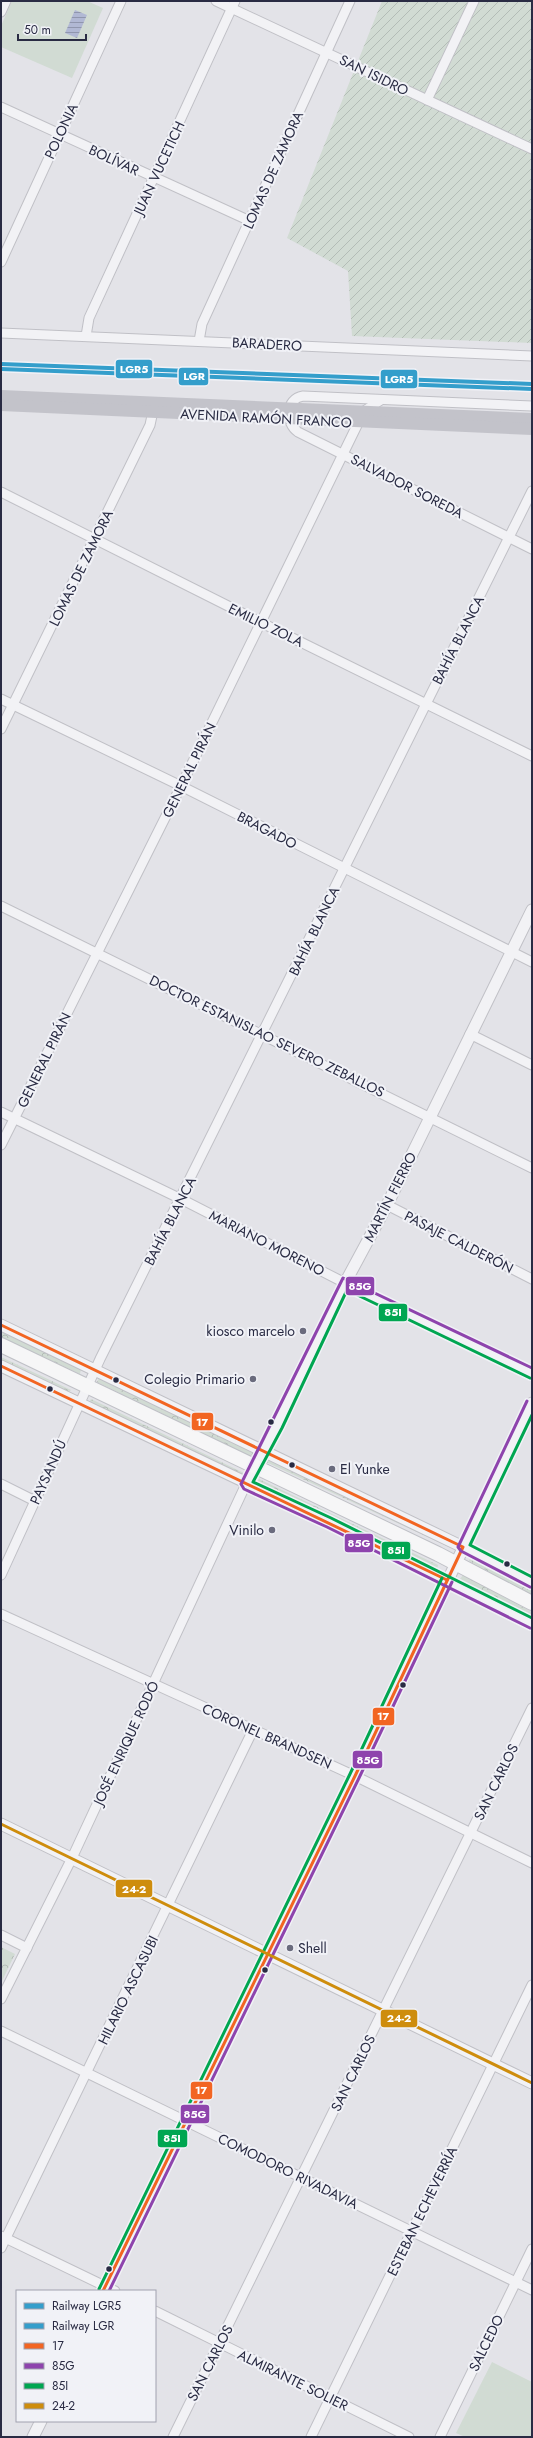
<svg xmlns="http://www.w3.org/2000/svg" width="533" height="2438" viewBox="0 0 533 2438" font-family="Jost,sans-serif">
	<style>
		.park { fill: url(#park-crowns) }
		.garden { fill: url(#garden-furrows) }
		.pitch { fill: #d1dbd3 }
		.water { fill: url(#water-rules) }
		.lines { fill: none; stroke-linecap: round; stroke-linejoin: round }
		.minor-casing { stroke: #c0c0c6; stroke-width: 11 }
		.tertiary-casing { stroke: #c0c0c6; stroke-width: 13 }
		.primary-casing { stroke: #bfc0c6; stroke-width: 16 }
		.minor { stroke: #f2f2f5; stroke-width: 9 }
		.tertiary { stroke: #f2f2f5; stroke-width: 11 }
		.secondary { stroke: #c3c3ca; stroke-width: 12 }
		.primary { stroke: #f6f6f7; stroke-width: 14 }
		.bus-1-casing { stroke: #f1f2f7; stroke-width: 6 }
		.bus-2-casing { stroke: #f1f2f7; stroke-width: 6 }
		.bus-3-casing { stroke: #f1f2f7; stroke-width: 6 }
		.bus-4-casing { stroke: #f1f2f7; stroke-width: 6 }
		.bus-1 { stroke: #f26522; stroke-width: 3 }
		.bus-2 { stroke: #8e44ad; stroke-width: 3 }
		.bus-3 { stroke: #00a651; stroke-width: 3 }
		.bus-4 { stroke: #ce8d0d; stroke-width: 3 }
		.rail-1-casing { stroke: #f1f2f7; stroke-width: 7 }
		.rail-2-casing { stroke: #f1f2f7; stroke-width: 7 }
		.rail-1 { stroke: #349ecb; stroke-width: 4 }
		.rail-2 { stroke: #349ecb; stroke-width: 4 }
		.poi-dot { fill: #6a6b7d; stroke: #f1f2f7; stroke-width: 1.5 }
		.bus-dot { fill: #292b43; stroke: #f1f2f7; stroke-width: 1.5 }
		.labels { text-anchor: middle; stroke-width: 4; stroke-linejoin: round; paint-order: stroke }
		.street-label { font-size: 14px; fill: #292b43; stroke: #f1f2f7 }
		.poi-label { font-size: 14px; fill: #292b43; stroke: #f1f2f7; text-anchor: end }
		.line-badge { stroke: #f1f2f7; stroke-width: 1.5 }
		.badge-label { font-size: 11px; text-anchor: middle; font-weight: bold; fill: #fff }
	</style>
	<defs>
		<pattern id="park-crowns" width="20" height="18" patternUnits="userSpaceOnUse"><rect width="20" height="18" fill="#d1dbd3"/><path d="M2 6a3 3 0 1 1 6 0M12 15a3 3 0 1 1 6 0" fill="none" stroke="#b3bcb6"/></pattern>
		<pattern id="garden-furrows" width="10" height="10" patternUnits="userSpaceOnUse"><rect width="10" height="10" fill="#d1dbd3"/><path d="M-1 1l2-2M0 10L10 0M9 11l2-2" fill="none" stroke="#b3bcb6"/></pattern>
		<pattern id="water-rules" width="6" height="5" patternUnits="userSpaceOnUse"><rect width="6" height="5" fill="#b1b8d4"/><path d="M0 2.5h6" fill="none" stroke="#9096ae"/></pattern>
	</defs>
	<rect width="100%" height="100%" fill="#e3e3e8"/>
	<g class="park">
		<polygon points="1,1332 81,1369 80,1374 1,1337"/>
		<polygon points="1,1357 71,1390 69,1392 1,1360"/>
		<polygon points="99,1378 254,1452 252,1457 97,1382"/>
		<polygon points="91,1399 244,1473 243,1476 89,1402"/>
		<polygon points="268,1459 450,1544 449,1547 266,1462"/>
		<polygon points="259,1479 438,1565 437,1569 257,1482"/>
		<polygon points="471,1556 532,1589 532,1595 469,1561"/>
		<polygon points="463,1575 532,1612 532,1619 460,1579"/>
		<polygon points="1,1947 15,1954 1,1983"/>
	</g>
	<polygon class="garden" points="382,1 532,1 532,343 352,336 348,271 287,238"/>
	<g class="pitch">
		<polygon points="12,1 87,1 103,8 72,78 1,47 1,26"/>
		<polygon points="492,2362 532,2382 532,2437 465,2437 456,2433"/>
	</g>
	<polygon class="water" points="75,10 87,15 77,38 65,33"/>
	<g class="lines">
		<g class="minor-casing">
			<g id="minor">
				<polyline points="216,1 532,149"/>
				<polyline points="1,12 6,1"/>
				<polyline points="427,100 474,1"/>
				<polyline points="1,107 250,221"/>
				<polyline points="1,262 121,1"/>
				<polyline points="1,333 532,356"/>
				<polyline points="86,336 89,318 235,1"/>
				<polyline points="199,341 202,324 350,1"/>
				<path d="M532 406 303 396C285 399 285 423 298 432L532 549"/>
				<polyline points="1,492 260,622 532,756"/>
				<polyline points="1,699 181,786 532,962"/>
				<polyline points="1,729 150,425 154,406"/>
				<polyline points="1,906 532,1168"/>
				<polyline points="470,1034 532,1065"/>
				<polyline points="1,1112 181,1199 345,1283 532,1374"/>
				<polyline points="1,1145 181,786 364,411 381,400"/>
				<polyline points="387,1205 532,1279"/>
				<polyline points="1,1484 35,1501"/>
				<polyline points="1,1575 100,1359 532,491"/>
				<polyline points="1,1614 355,1776 532,1863"/>
				<polyline points="1,1935 27,1948"/>
				<polyline points="1,1999 72,1858 246,1484"/>
				<polyline points="1,2031 532,2290"/>
				<polyline points="1,2236 115,2291"/>
				<polyline points="1,2248 253,1730"/>
				<polyline points="155,2311 409,2437"/>
				<polyline points="173,2437 532,1708"/>
				<polyline points="311,2437 532,1985"/>
				<polyline points="440,2437 532,2249"/>
			</g>
		</g>
		<g class="tertiary-casing">
			<g id="tertiary">
				<polyline points="1,1325 463,1547 532,1583"/>
				<polyline points="1,1366 329,1522 532,1624"/>
				<polyline points="246,1484 277,1426 345,1283 387,1205 532,910"/>
				<polyline points="1,1824 532,2083"/>
				<polyline points="103,2291 355,1776 532,1403"/>
				<polyline points="33,2437 41,2421"/>
			</g>
		</g>
		<g class="primary-casing">
			<polyline id="primary" points="1,1345 438,1554 532,1603"/>
		</g>
		<use href="#minor" class="minor"/>
		<use href="#tertiary" class="tertiary"/>
		<g class="secondary">
			<polyline points="1,396 532,419"/>
			<polyline points="1,405 532,429"/>
		</g>
		<use href="#primary" class="primary"/>
		<g class="bus-1-casing">
			<g id="bus-1">
				<polyline points="1,1325 463,1547 355,1776 103,2291"/>
				<polyline points="1,1366 447,1580"/>
			</g>
		</g>
		<g class="bus-2-casing">
			<g id="bus-2">
				<polyline points="527,1401 458,1547 461,1551 530,1587"/>
				<polyline points="530,1628 327,1527 244,1489 241,1484 343,1278 532,1368"/>
				<polyline points="109,2291 359,1778 452,1582"/>
			</g>
		</g>
		<g class="bus-3-casing">
			<g id="bus-3">
				<polyline points="530,1378 347,1290 282,1428 253,1482 331,1518 532,1618"/>
				<polyline points="532,1415 470,1545 532,1577"/>
				<polyline points="99,2289 350,1774 442,1578"/>
			</g>
		</g>
		<g class="bus-4-casing">
			<polyline id="bus-4" points="1,1824 532,2083"/>
		</g>
		<use href="#bus-1" class="bus-1"/>
		<use href="#bus-2" class="bus-2"/>
		<use href="#bus-3" class="bus-3"/>
		<use href="#bus-4" class="bus-4"/>
		<g class="rail-1-casing">
			<polyline id="rail-1" points="1,364 532,384"/>
		</g>
		<g class="rail-2-casing">
			<polyline id="rail-2" points="1,369 532,389"/>
		</g>
		<use href="#rail-1" class="rail-1"/>
		<use href="#rail-2" class="rail-2"/>
	</g>
	<g class="poi-dot">
		<circle cx="303" cy="1331" r="4"/>
		<circle cx="253" cy="1379" r="4"/>
		<circle cx="332" cy="1469" r="4"/>
		<circle cx="272" cy="1530" r="4"/>
		<circle cx="290" cy="1948" r="4"/>
	</g>
	<g class="bus-dot">
		<circle cx="116" cy="1380" r="3.5"/>
		<circle cx="50" cy="1389" r="3.5"/>
		<circle cx="271" cy="1422" r="3.5"/>
		<circle cx="292" cy="1465" r="3.5"/>
		<circle cx="507" cy="1564" r="3.5"/>
		<circle cx="403" cy="1685" r="3.5"/>
		<circle cx="265" cy="1970" r="3.5"/>
		<circle cx="109" cy="2269" r="3.5"/>
	</g>
	<g class="labels">
		<g class="street-label">
			<text transform="translate(374 75) rotate(26)" y="5">SAN ISIDRO</text>
			<text transform="translate(61 131) rotate(-65)" y="5">POLONIA</text>
			<text transform="translate(114 160) rotate(25)" y="5">BOLÍVAR</text>
			<text transform="translate(159 168) rotate(-65)" y="5">JUAN VUCETICH</text>
			<text transform="translate(273 170) rotate(-66)" y="5">LOMAS DE ZAMORA</text>
			<text transform="translate(267 344) rotate(3)" y="5">BARADERO</text>
			<text transform="translate(266 418) rotate(3)" y="5">AVENIDA RAMÓN FRANCO</text>
			<text transform="translate(407 486) rotate(27)" y="5">SALVADOR SOREDA</text>
			<text transform="translate(81 568) rotate(-64)" y="5">LOMAS DE ZAMORA</text>
			<text transform="translate(266 625) rotate(26)" y="5">EMILIO ZOLA</text>
			<text transform="translate(458 640) rotate(-63)" y="5">BAHÍA BLANCA</text>
			<text transform="translate(189 770) rotate(-64)" y="5">GENERAL PIRÁN</text>
			<text transform="translate(267 830) rotate(27)" y="5">BRAGADO</text>
			<text transform="translate(314 931) rotate(-64)" y="5">BAHÍA BLANCA</text>
			<text transform="translate(267 1036) rotate(26)" y="5">DOCTOR ESTANISLAO SEVERO ZEBALLOS</text>
			<text transform="translate(44 1060) rotate(-64)" y="5">GENERAL PIRÁN</text>
			<text transform="translate(390 1197) rotate(-63)" y="5">MARTÍN FIERRO</text>
			<text transform="translate(170 1221) rotate(-63)" y="5">BAHÍA BLANCA</text>
			<text transform="translate(459 1242) rotate(27)" y="5">PASAJE CALDERÓN</text>
			<text transform="translate(267 1243) rotate(27)" y="5">MARIANO MORENO</text>
			<text transform="translate(48 1472) rotate(-66)" y="5">PAYSANDÚ</text>
			<text transform="translate(267 1736) rotate(24)" y="5">CORONEL BRANDSEN</text>
			<text transform="translate(126 1743) rotate(-65)" y="5">JOSÉ ENRIQUE RODÓ</text>
			<text transform="translate(496 1782) rotate(-64)" y="5">SAN CARLOS</text>
			<text transform="translate(128 1990) rotate(-64)" y="5">HILARIO ASCASUBI</text>
			<text transform="translate(353 2073) rotate(-64)" y="5">SAN CARLOS</text>
			<text transform="translate(288 2171) rotate(26)" y="5">COMODORO RIVADAVIA</text>
			<text transform="translate(422 2211) rotate(-64)" y="5">ESTEBAN ECHEVERRÍA</text>
			<text transform="translate(486 2343) rotate(-64)" y="5">SALCEDO</text>
			<text transform="translate(210 2363) rotate(-63)" y="5">SAN CARLOS</text>
			<text transform="translate(293 2380) rotate(26)" y="5">ALMIRANTE SOLIER</text>
		</g>
		<g class="poi-label">
			<text x="295" y="1336">kiosco marcelo</text>
			<text x="245" y="1384">Colegio Primario</text>
			<text x="340" y="1474" text-anchor="start">El Yunke</text>
			<text x="264" y="1535">Vinilo</text>
			<text x="298" y="1953" text-anchor="start">Shell</text>
		</g>
	</g>
	<g class="line-badge">
		<rect x="115" y="359" width="38" height="20" rx="4" fill="#349ecb"/>
		<rect x="178" y="367" width="31" height="19" rx="4" fill="#349ecb"/>
		<rect x="380" y="369" width="38" height="20" rx="4" fill="#349ecb"/>
		<rect x="345" y="1276" width="30" height="20" rx="4" fill="#8e44ad"/>
		<rect x="378" y="1303" width="30" height="19" rx="4" fill="#00a651"/>
		<rect x="191" y="1412" width="23" height="19" rx="4" fill="#f26522"/>
		<rect x="344" y="1533" width="30" height="20" rx="4" fill="#8e44ad"/>
		<rect x="381" y="1541" width="30" height="19" rx="4" fill="#00a651"/>
		<rect x="372" y="1707" width="23" height="19" rx="4" fill="#f26522"/>
		<rect x="352" y="1750" width="31" height="19" rx="4" fill="#8e44ad"/>
		<rect x="115" y="1879" width="38" height="19" rx="4" fill="#ce8d0d"/>
		<rect x="380" y="2009" width="38" height="19" rx="4" fill="#ce8d0d"/>
		<rect x="190" y="2081" width="23" height="19" rx="4" fill="#f26522"/>
		<rect x="180" y="2104" width="30" height="20" rx="4" fill="#8e44ad"/>
		<rect x="157" y="2129" width="31" height="19" rx="4" fill="#00a651"/>
	</g>
	<g class="badge-label">
		<text x="134" y="373">LGR5</text>
		<text x="194" y="380">LGR</text>
		<text x="399" y="383">LGR5</text>
		<text x="360" y="1290">85G</text>
		<text x="393" y="1316">85I</text>
		<text x="202" y="1426">17</text>
		<text x="359" y="1547">85G</text>
		<text x="396" y="1554">85I</text>
		<text x="383" y="1720">17</text>
		<text x="368" y="1764">85G</text>
		<text x="134" y="1893">24-2</text>
		<text x="399" y="2022">24-2</text>
		<text x="201" y="2094">17</text>
		<text x="195" y="2118">85G</text>
		<text x="172" y="2142">85I</text>
	</g>
	<rect width="533" height="2438" fill="none" stroke="#292b43" stroke-width="4"/>
	<rect x="16" y="2290" width="140" height="132" fill="#f1f2f7" stroke="#a1a2af"/>
	<rect x="24" y="2303" width="20" height="6" fill="#349ecb" stroke="#a1a2af"/>
	<text x="52" y="2310" font-size="12" fill="#292b43">Railway LGR5</text>
	<rect x="24" y="2323" width="20" height="6" fill="#349ecb" stroke="#a1a2af"/>
	<text x="52" y="2330" font-size="12" fill="#292b43">Railway LGR</text>
	<rect x="24" y="2343" width="20" height="6" fill="#f26522" stroke="#a1a2af"/>
	<text x="52" y="2350" font-size="12" fill="#292b43">17</text>
	<rect x="24" y="2363" width="20" height="6" fill="#8e44ad" stroke="#a1a2af"/>
	<text x="52" y="2370" font-size="12" fill="#292b43">85G</text>
	<rect x="24" y="2383" width="20" height="6" fill="#00a651" stroke="#a1a2af"/>
	<text x="52" y="2390" font-size="12" fill="#292b43">85I</text>
	<rect x="24" y="2403" width="20" height="6" fill="#ce8d0d" stroke="#a1a2af"/>
	<text x="52" y="2410" font-size="12" fill="#292b43">24-2</text>
	<path d="M18 34v6h68v-6" fill="none" stroke="#292b43" stroke-width="2"/>
	<text x="24" y="34" font-size="12" fill="#292b43" stroke="#f1f2f7" stroke-width="3" paint-order="stroke">50 m</text>
</svg>
